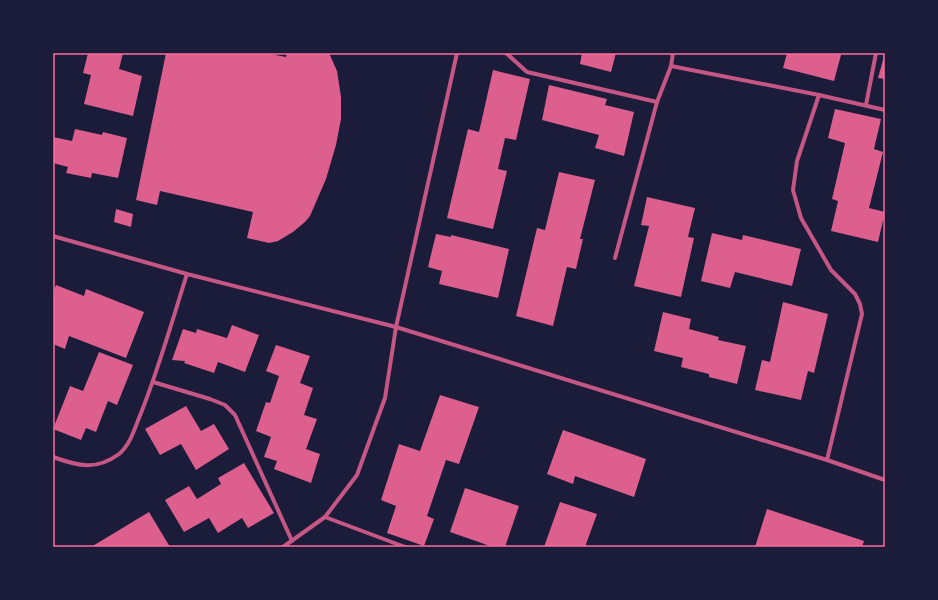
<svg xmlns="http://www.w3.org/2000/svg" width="938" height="600" viewBox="0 0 938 600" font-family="Lato,sans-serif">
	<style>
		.building { fill: #dd5f8e }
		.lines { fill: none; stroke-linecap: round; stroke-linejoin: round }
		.minor { stroke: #c65784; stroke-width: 4 }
		.neatline { fill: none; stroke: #ff6b9d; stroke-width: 1.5 }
	</style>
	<rect width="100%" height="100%" fill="#1b1b3a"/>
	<g class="building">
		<polygon points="88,53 123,53 119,69 142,76 133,116 84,104 91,75 83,73"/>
		<polygon points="166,53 265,53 286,57 287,53 329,53 337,71 341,97 341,119 336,145 326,179 310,216 305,222 293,232 278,241 269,243 247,238 253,212 160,191 157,205 136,200"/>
		<polygon points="582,53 616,53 611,72 580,64"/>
		<polygon points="787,53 834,53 841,55 834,81 783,68"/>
		<polygon points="885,53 885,79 878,78"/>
		<polygon points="493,70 530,79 516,140 505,138 498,169 507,171 493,229 447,218 468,129 479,132"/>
		<polygon points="549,85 607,99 605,105 634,112 624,156 595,148 599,135 542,120"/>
		<polygon points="835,109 881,119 874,149 883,152 869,208 885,212 878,242 831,231 838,201 832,199 845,143 828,138"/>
		<polygon points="75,129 102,135 103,132 127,138 118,178 92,173 91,178 66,173 68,167 53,163 53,137 72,141"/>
		<polygon points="559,172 595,180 580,239 583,239 576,269 567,267 553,326 516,316 537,228 545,230"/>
		<polygon points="647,197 695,208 688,237 694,238 681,297 634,286 649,226 641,225"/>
		<polygon points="116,209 133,214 131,227 114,222"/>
		<polygon points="712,233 742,240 743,235 801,249 792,286 735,272 730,288 701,281"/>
		<polygon points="436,234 451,237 451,235 509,249 498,298 439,284 442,271 428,267"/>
		<polygon points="56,285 84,296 86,289 144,312 126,358 69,336 65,349 53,344 53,293"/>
		<polygon points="783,302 828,314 814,373 808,371 801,400 755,390 762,360 770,362"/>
		<polygon points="663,312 691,319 689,329 719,337 718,340 746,346 737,384 709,377 709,374 681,367 683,358 654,351"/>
		<polygon points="232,325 259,335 245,372 218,362 214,373 184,363 185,361 172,360 183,329 196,333 197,329 227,338"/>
		<polygon points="276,345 310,356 300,383 313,388 304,415 317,419 306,449 320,454 311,483 274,469 277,461 264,457 271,437 256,431 266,402 270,403 279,376 266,371"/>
		<polygon points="99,352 133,365 117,405 108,401 96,432 86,428 81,440 53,429 70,386 83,391"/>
		<polygon points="440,395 479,407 459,464 446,460 427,516 434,519 424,546 387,533 396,506 381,500 399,444 420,451"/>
		<polygon points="186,406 201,431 214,424 229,449 196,470 181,444 160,455 145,429"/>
		<polygon points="563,430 646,459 634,497 575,476 573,484 547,474"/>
		<polygon points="244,463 274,513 248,528 242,518 218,533 209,518 184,532 165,500 189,486 197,499 221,484 218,478"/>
		<polygon points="465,488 519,506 505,547 493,547 450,532"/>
		<polygon points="560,502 597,514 585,547 544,547"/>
		<polygon points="767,509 864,541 862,547 755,547"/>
		<polygon points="149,512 170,547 91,547"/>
	</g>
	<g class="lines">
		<g class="minor">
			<polyline points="506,53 527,72 657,102"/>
			<polyline points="673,53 671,66 819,95 885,110"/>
			<polyline points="819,95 797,161 793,190 801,218 831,270 855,294 860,304 862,314 827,460"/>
			<polyline points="866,105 876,53"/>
			<polyline points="53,236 187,274 396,327 827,460 885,480"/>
			<polyline points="615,258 657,102 671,66"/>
			<polyline points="153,382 210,399 225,405 235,415 292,541"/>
			<path d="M53 457C78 466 96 471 119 454 131 444 135 427 141 413 159 368 172 321 187 274"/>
			<polyline points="325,517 405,547"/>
			<polyline points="283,547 325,517 357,475 385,398 396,327 457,53"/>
		</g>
	</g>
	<rect width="938" height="600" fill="none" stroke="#1b1b3a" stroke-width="108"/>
	<rect x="54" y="54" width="830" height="492" class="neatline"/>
</svg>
